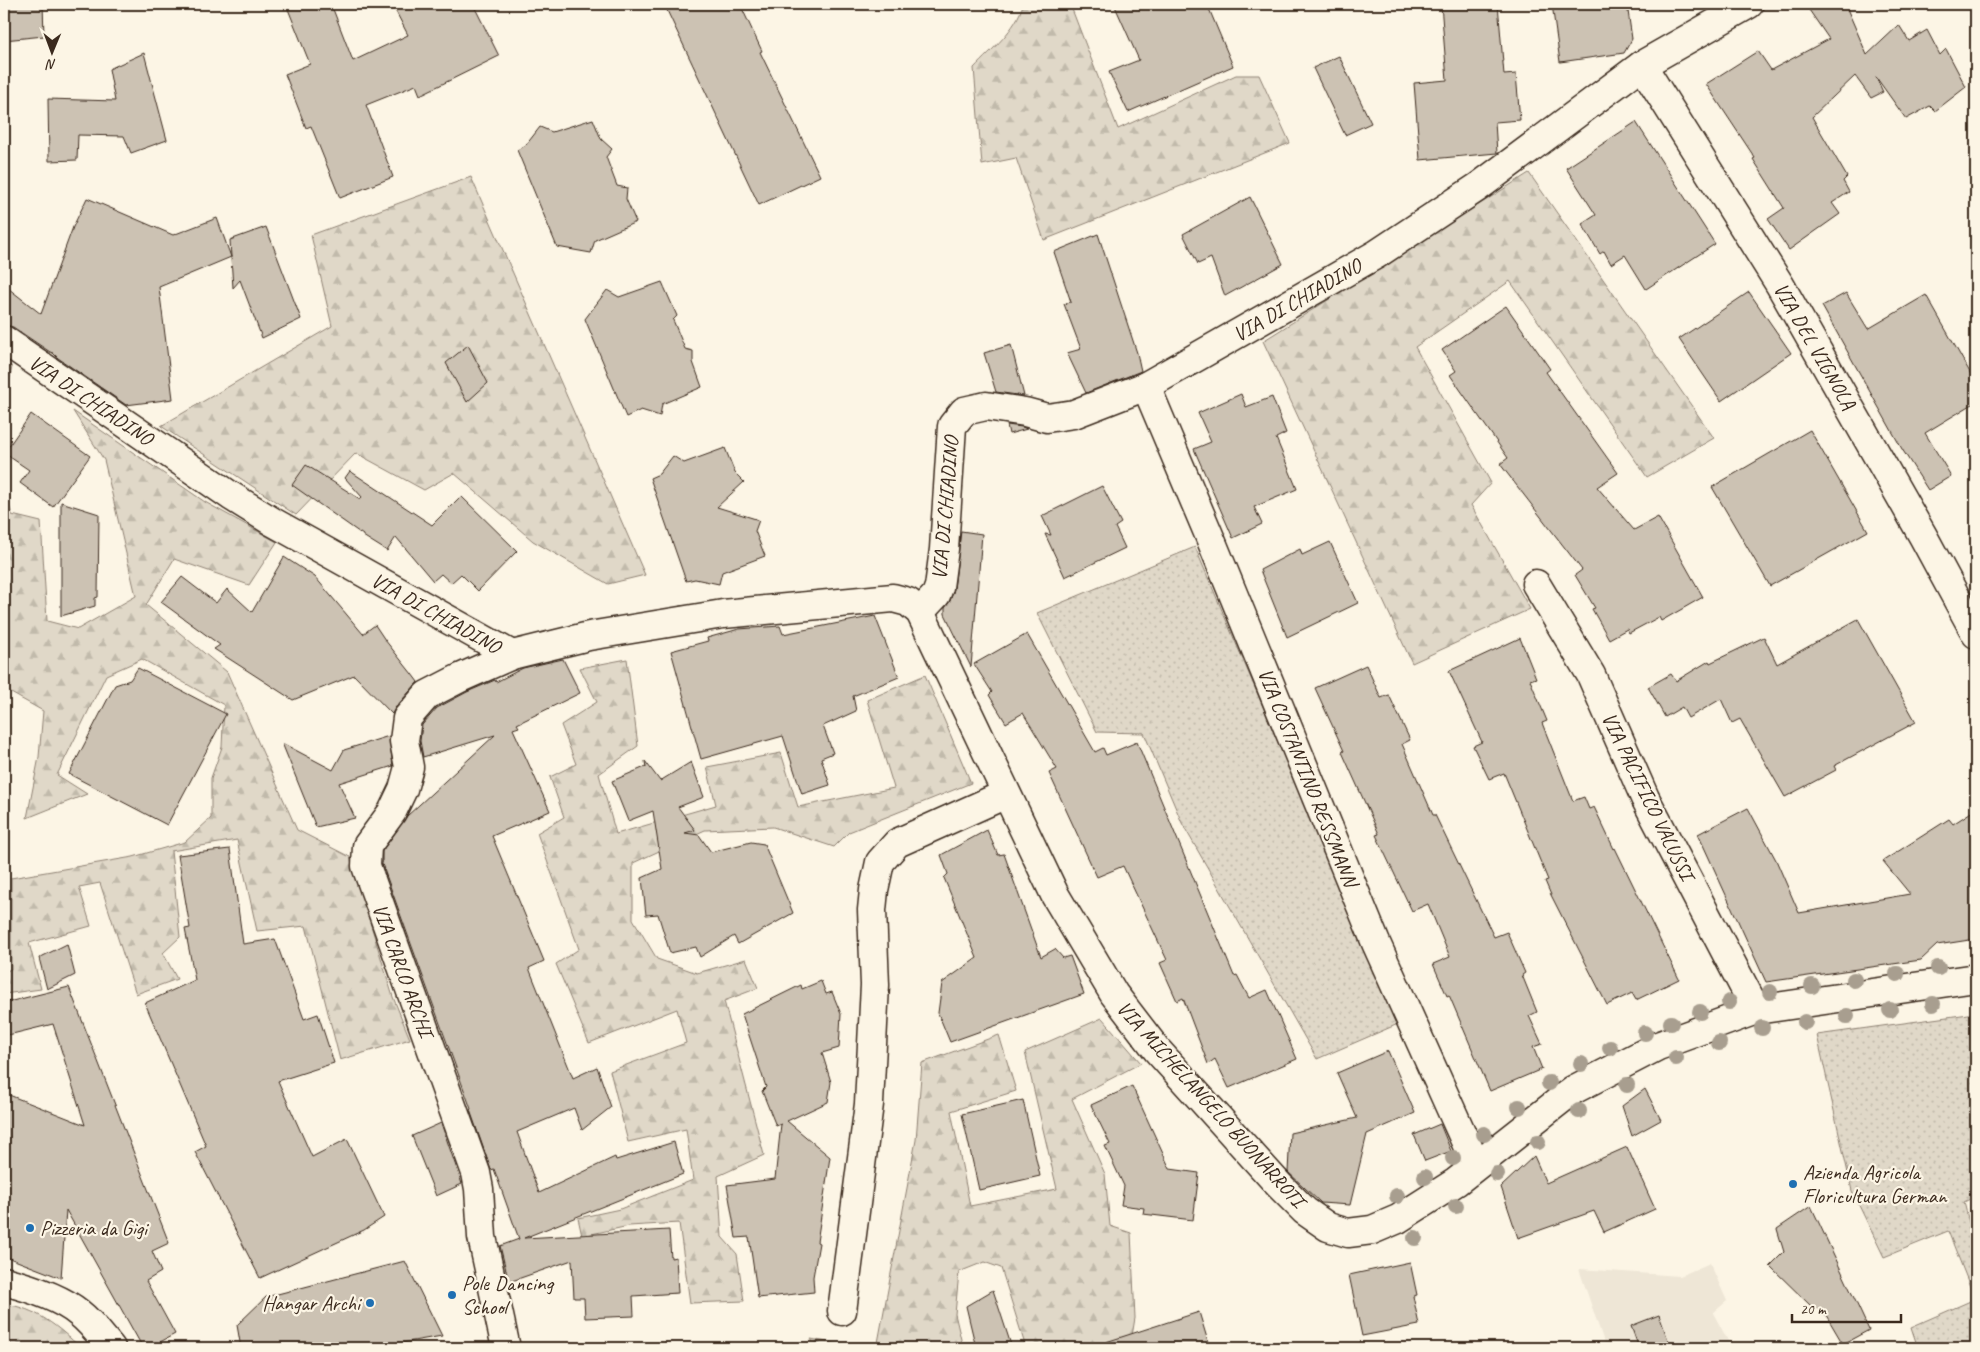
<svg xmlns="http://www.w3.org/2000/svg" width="1980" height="1352" viewBox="0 0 1980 1352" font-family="Caveat,sans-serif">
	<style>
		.built { fill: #eee6d6 }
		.grass { fill: url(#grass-dots); stroke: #8e8173 }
		.forest { fill: url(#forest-firs); stroke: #8e8173 }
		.building { fill: #ccc2b3; stroke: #3b2a1e }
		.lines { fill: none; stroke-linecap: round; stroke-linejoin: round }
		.minor-casing { stroke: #3b2a1e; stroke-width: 31 }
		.minor { stroke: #fcf5e5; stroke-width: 28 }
		.tree { fill: #a89e8f }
		.poi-dot { fill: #1f6fb2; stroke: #fcf5e5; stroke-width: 2 }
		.labels { text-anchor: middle; stroke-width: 4.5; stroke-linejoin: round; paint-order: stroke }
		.street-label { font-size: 21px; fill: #3b2a1e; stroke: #fcf5e5 }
		.poi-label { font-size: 21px; fill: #3b2a1e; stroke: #fcf5e5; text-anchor: start }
	</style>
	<defs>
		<pattern id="grass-dots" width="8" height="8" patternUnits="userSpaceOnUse" patternTransform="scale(1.25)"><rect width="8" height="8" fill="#e0d8c8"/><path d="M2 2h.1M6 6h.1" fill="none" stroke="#c1baab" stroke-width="1.8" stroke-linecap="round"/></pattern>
		<pattern id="forest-firs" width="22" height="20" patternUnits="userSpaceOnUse" patternTransform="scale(1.25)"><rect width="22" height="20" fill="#e0d8c8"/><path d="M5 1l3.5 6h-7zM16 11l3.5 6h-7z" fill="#c1baab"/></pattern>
	</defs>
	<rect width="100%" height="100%" fill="#fcf5e5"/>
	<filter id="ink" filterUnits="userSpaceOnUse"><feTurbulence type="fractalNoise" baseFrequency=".02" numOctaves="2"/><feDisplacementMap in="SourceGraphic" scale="10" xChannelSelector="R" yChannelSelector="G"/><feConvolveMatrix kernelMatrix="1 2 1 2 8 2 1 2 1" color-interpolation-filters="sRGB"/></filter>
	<g filter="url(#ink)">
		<polygon class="built" points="1710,1263 1727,1301 1713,1313 1732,1348 1606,1348 1579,1269 1680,1276"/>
		<g class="grass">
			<polygon points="1195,547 1398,1024 1317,1059 1182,823 1144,733 1097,732 1037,613"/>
			<polygon points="1976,1013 1976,1196 1964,1202 1976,1251 1976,1348 1918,1348 1911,1327 1975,1299 1948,1231 1884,1257 1852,1191 1817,1035"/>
		</g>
		<g class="forest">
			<path d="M1023 4H1070L1118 129 1236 75H1259L1290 143 1044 240 1016 158 982 165 974 68C991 50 1017 29 1023 4Z"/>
			<polygon points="1529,173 1714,438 1647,477 1510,281 1415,347 1491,483 1471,505 1530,609 1412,663 1263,341"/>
			<polygon points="471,177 645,575 608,584 533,541 454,473 424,490 356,453 296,515 161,426 332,326 311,235"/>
			<polygon points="4,361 12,367 4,407"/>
			<polygon points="73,411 205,502 277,542 249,585 174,559 146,605 227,672 297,830 350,857 393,997 410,1039 340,1060 306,926 257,931 237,840 171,851 180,937 163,953 177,979 136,994 100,883 79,887 91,926 29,943 41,989 4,994 4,972 11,969 11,878 133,857 185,842 211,818 211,778 222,747 224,705 142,659 106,675 57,775 87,794 27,818 39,757 43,711 4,689 4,489 12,515 41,522 47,621 78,629 136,596 104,460"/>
			<polygon points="627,659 638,746 599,774 616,834 716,805 707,767 781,753 798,807 894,788 867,700 925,675 971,783 849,832 834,847 773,827 705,830 633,863 633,919 657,959 697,973 746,959 758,988 724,1001 764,1155 718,1176 722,1237 737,1254 744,1301 690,1303 679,1223 629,1226 582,1236 578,1218 620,1209 693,1180 686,1129 628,1142 610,1071 686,1043 677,1009 589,1043 556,964 579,949 537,833 564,817 550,777 576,764 561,725 597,702 580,668"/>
			<polygon points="1102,1018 1141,1063 1072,1099 1105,1174 1110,1226 1131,1233 1135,1318 1130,1348 1026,1348 1001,1268 984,1262 959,1272 955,1314 963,1348 877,1348 916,1140 922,1063 999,1035 1016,1091 951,1111 970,1206 1057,1189 1025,1052"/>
			<path d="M4 1304C37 1308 58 1327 81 1348H12L4 1326Z"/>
			<polygon points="811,1339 860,1348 817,1348"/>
		</g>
		<g class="building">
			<polygon points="4,4 43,4 44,36 4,40"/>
			<polygon points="286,4 331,4 353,61 408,35 392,4 473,4 499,56 420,95 416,85 366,105 393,177 340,198 311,126 306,128 285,74 310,64"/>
			<polygon points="664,4 740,4 762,51 760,52 820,176 759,205"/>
			<polygon points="1114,4 1207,4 1233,66 1128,112 1109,72 1139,60"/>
			<polygon points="1441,4 1498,4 1504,75 1516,74 1520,120 1495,122 1497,153 1420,160 1414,83 1447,80"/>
			<polygon points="1552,4 1627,4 1632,39 1624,53 1560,62"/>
			<polygon points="1805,4 1845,4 1867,55 1899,25 1909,41 1927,30 1940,55 1946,49 1966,87 1935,111 1930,106 1906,119 1876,77 1883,92 1871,98 1855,76 1812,117 1847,177 1843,181 1849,192 1832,203 1840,214 1789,250 1768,219 1784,208 1753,159 1755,158 1706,84 1758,51 1771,70 1829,39"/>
			<polygon points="144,53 167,140 131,153 124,136 78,135 77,160 49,161 48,99 115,101 109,69"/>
			<polygon points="1339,56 1371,123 1345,135 1313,68"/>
			<polygon points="593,119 601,139 612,149 606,157 617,186 627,188 626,199 636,222 595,240 591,253 557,247 517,150 526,145 540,127 552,132"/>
			<polygon points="1636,122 1715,244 1646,289 1625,255 1611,264 1604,251 1600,254 1582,224 1596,215 1566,168"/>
			<polygon points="1250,197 1283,264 1225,296 1211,258 1198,264 1183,234"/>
			<polygon points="87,198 173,235 217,218 231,257 230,240 266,227 301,319 262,338 240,280 233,288 231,257 159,287 173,399 126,405 58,358 53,353 50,352 13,327 4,325 4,285 41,314 73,227"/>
			<polygon points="1098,234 1137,353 1141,371 1086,393 1067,353 1081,349 1064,304 1071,302 1054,252"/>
			<polygon points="662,282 677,316 673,320 685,349 693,351 693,362 702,387 662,404 660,416 641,410 626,417 585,319 607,290 619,297"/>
			<polygon points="1749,292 1791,353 1721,401 1679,339"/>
			<polygon points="1846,293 1868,329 1926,295 1976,383 1976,402 1925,433 1951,476 1928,490 1902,449 1822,306"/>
			<polygon points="1506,306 1550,369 1546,372 1618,473 1597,487 1634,530 1658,517 1703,597 1661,621 1659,617 1629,633 1627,629 1609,639 1592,609 1595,608 1575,575 1582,570 1500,464 1508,458 1450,375 1456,371 1442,350"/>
			<polygon points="468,345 488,383 467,402 446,363"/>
			<polygon points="1011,345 1024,396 996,392 984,353"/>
			<polygon points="1241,394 1246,407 1272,397 1286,433 1276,438 1297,489 1254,507 1262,524 1233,538 1194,449 1211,442 1198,413"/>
			<polygon points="31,414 90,456 53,507 20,483 29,470 4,453"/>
			<polygon points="1007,425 1022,427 1027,429 1009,434"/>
			<polygon points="1810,430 1868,531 1770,586 1712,487"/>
			<polygon points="725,448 735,473 744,482 717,507 759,520 755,531 765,556 722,572 719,584 695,579 686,581 650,478 659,474 673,456 684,463"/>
			<polygon points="306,465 360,499 362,497 345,478 350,471 432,525 461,496 517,551 478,591 461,574 451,583 441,574 433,581 396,537 387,551 363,536 363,535 292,485"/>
			<polygon points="1102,486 1121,523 1115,527 1125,548 1065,577 1045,534 1051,535 1042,516"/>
			<polygon points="61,502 99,514 98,597 95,598 95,606 61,616"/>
			<polygon points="961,531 982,534 971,667 945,614 945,608 950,601 954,589"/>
			<polygon points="1330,542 1358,603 1287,637 1260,570 1300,549 1302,555"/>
			<polygon points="284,557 315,577 363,634 375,625 385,640 412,674 418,682 395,708 392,714 354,675 293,700 214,649 220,645 161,602 182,577 216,603 227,589 252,612"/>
			<polygon points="875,616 899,677 853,696 856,711 823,726 833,753 821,758 830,785 802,794 783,736 701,759 671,651 708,641 707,638 739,629 780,626 783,634"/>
			<polygon points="1858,619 1916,722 1834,766 1836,770 1785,797 1740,719 1732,723 1721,699 1688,718 1682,707 1665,717 1648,687 1671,674 1676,681 1709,661 1710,663 1764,637 1777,664"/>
			<polygon points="1027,634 1095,752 1103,748 1106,755 1137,742 1234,976 1237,975 1249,998 1267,990 1297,1059 1229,1088 1215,1059 1208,1064 1183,998 1177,1001 1160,963 1167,960 1123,866 1097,877 1049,773 1057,769 1023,713 1006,723 989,695 992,692 974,664"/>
			<polygon points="1520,638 1536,678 1530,680 1547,721 1542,723 1573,801 1584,797 1589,809 1594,807 1614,849 1615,848 1679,979 1636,1000 1632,993 1607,1005 1551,895 1545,881 1548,880 1504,773 1489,779 1473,746 1482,742 1449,671"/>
			<polygon points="563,659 580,693 517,724 519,727 513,729 550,811 492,836 544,961 529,968 573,1078 597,1067 611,1107 582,1130 574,1108 517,1132 539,1193 615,1157 616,1160 674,1142 683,1174 524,1238 669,1230 671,1258 676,1257 678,1293 633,1296 634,1316 585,1318 584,1298 574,1298 572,1260 509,1282 500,1246 519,1239 494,1169 491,1170 470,1110 471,1109 382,864 382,851 407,816 495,735 423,757 420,741 422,725 437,708 467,692 495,680 496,682 523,668"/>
			<polygon points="1366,665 1381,698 1389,695 1410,740 1402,744 1433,815 1435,815 1494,937 1507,932 1525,973 1522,975 1537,1012 1529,1016 1542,1044 1533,1047 1542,1069 1490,1091 1449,995 1447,996 1433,964 1450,957 1428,904 1412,911 1376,835 1379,834 1342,752 1344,751 1315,688"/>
			<polygon points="138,668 226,714 167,825 69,774 115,685 130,680"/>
			<polygon points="389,736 393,766 339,783 355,818 316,827 282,743 333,770 344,750"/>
			<polygon points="645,761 660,781 691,762 704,797 678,807 695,830 685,833 699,835 711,852 751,842 764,844 793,913 738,944 734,936 700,957 696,947 670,953 658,914 646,915 642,878 662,869 653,811 628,821 612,781 645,767 646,768"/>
			<polygon points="1748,808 1776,860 1799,913 1910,894 1883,861 1949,819 1953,824 1976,809 1976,939 1937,945 1921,960 1766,982 1698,834"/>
			<polygon points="987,830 998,855 1004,854 1041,957 1055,949 1063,958 1070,956 1084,994 950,1042 938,1013 942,983 977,958 944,878 948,874 941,855"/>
			<polygon points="230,849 243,944 275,939 304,1019 318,1014 334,1063 278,1081 312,1157 347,1139 384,1217 364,1230 260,1278 195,1152 206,1146 145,1003 195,980 185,929 190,928 178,855"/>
			<polygon points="67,944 75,975 47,989 39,958"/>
			<polygon points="821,981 826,994 832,992 841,1014 839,1048 822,1053 831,1082 828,1102 787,1121 830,1157 817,1242 819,1243 813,1277 814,1292 758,1298 749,1237 736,1238 727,1185 775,1179 781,1124 776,1126 762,1091 766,1087 742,1014 801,985 802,989"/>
			<polygon points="69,987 169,1243 152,1251 161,1272 146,1281 175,1334 149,1348 143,1348 66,1210 61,1278 4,1256 4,1093 85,1125 53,1024 4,1036 4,1003"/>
			<polygon points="1388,1051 1415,1113 1367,1134 1350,1205 1321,1203 1288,1172 1290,1133 1357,1118 1337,1073"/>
			<polygon points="1132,1086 1170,1169 1199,1173 1193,1220 1143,1214 1144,1208 1121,1205 1124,1186 1105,1146 1110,1144 1091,1105"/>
			<polygon points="1645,1089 1661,1120 1632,1136 1622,1106"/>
			<polygon points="1023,1100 1040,1176 979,1190 962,1114"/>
			<polygon points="441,1123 462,1184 436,1196 412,1136"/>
			<polygon points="1440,1124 1451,1151 1425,1161 1414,1135"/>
			<polygon points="1627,1147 1655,1209 1604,1232 1594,1211 1518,1238 1501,1187 1534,1156 1546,1183"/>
			<polygon points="1811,1206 1869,1330 1843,1344 1823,1310 1812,1307 1770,1266 1784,1252 1777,1229"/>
			<polygon points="405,1261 442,1336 373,1348 241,1348 237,1325 266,1297"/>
			<polygon points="1410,1262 1417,1295 1413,1296 1419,1325 1362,1336 1349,1275"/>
			<polygon points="993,1290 1012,1348 976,1348 966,1306"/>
			<polygon points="1199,1312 1210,1348 1107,1348 1106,1342"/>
			<polygon points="1659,1315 1671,1348 1639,1348 1631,1326"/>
		</g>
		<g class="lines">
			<g class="minor-casing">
				<g id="minor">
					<polyline points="1642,65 1780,285 1923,536 1976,634"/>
					<polyline points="4,340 231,496 273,522 512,655"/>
					<polyline points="1146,386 1209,535 1376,943 1476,1165"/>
					<polyline points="1536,584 1591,675 1645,798 1756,1010"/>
					<polyline points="920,612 936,595 939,587 944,549 952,426 964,411 986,406 1025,412 1047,418 1074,414 1146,386 1377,254 1478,187 1642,65 1749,4"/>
					<path d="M4 1281C27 1287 61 1298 79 1313 92 1323 101 1336 111 1348"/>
					<polyline points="842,1311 869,1104 875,985 872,910 874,890 880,862 897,843 1006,794"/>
					<polyline points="506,1348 482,1237 479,1189 476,1173 366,866 367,846 392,812 403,789 409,767 404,741 407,718 427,695 460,678 512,655 589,636 723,614 893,598 908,602 920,612 1055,895 1114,994 1157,1050 1279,1185 1305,1211 1328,1227 1348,1233 1372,1230 1398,1219 1456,1182 1573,1090 1658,1046 1756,1010 1976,978"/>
				</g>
			</g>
			<use href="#minor" class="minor"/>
		</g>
		<g class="tree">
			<circle cx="1938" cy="968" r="8"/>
			<circle cx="1897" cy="974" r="8"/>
			<circle cx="1854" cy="980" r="8"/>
			<circle cx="1812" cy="986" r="8"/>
			<circle cx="1770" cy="992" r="8"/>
			<circle cx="1729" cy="1002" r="8"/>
			<circle cx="1933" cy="1004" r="8"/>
			<circle cx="1890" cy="1010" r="8"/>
			<circle cx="1700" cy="1012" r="8"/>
			<circle cx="1847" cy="1016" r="8"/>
			<circle cx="1805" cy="1022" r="8"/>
			<circle cx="1671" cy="1023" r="8"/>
			<circle cx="1762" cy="1028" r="8"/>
			<circle cx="1645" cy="1033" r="8"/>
			<circle cx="1719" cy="1043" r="8"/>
			<circle cx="1610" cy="1048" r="8"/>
			<circle cx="1676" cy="1058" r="8"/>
			<circle cx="1581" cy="1064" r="8"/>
			<circle cx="1549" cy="1083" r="8"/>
			<circle cx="1627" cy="1085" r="8"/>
			<circle cx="1519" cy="1107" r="8"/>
			<circle cx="1579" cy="1111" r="8"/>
			<circle cx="1484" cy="1134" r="8"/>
			<circle cx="1538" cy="1142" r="8"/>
			<circle cx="1453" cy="1158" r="8"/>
			<circle cx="1497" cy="1174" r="8"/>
			<circle cx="1425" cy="1177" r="8"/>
			<circle cx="1397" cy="1196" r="8"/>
			<circle cx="1456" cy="1206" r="8"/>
			<circle cx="1415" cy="1238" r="8"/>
		</g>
	</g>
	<g class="poi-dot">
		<circle cx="1793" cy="1184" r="5"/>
		<circle cx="30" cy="1228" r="5"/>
		<circle cx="452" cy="1295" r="5"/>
		<circle cx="370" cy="1303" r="5"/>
	</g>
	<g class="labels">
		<g class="street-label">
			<text transform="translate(1297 300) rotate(-30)" y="7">VIA DI CHIADINO</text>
			<text transform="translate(1815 346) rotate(60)" y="7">VIA DEL VIGNOLA</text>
			<text transform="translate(91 400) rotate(34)" y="7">VIA DI CHIADINO</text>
			<text transform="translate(945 508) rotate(-85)" y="7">VIA DI CHIADINO</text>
			<text transform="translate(436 613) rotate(29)" y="7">VIA DI CHIADINO</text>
			<text transform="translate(1308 777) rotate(68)" y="7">VIA COSTANTINO RESSMANN</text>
			<text transform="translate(1648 796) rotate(64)" y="7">VIA PACIFICO VALUSSI</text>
			<text transform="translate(403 970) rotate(70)" y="7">VIA CARLO ARCHI</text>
			<text transform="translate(1211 1104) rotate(48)" y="7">VIA MICHELANGELO BUONARROTI</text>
		</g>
		<g class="poi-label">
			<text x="1803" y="1179">Azienda Agricola<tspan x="1803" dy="24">Floricultura German</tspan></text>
			<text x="40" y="1235">Pizzeria da Gigi</text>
			<text x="462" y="1290">Pole Dancing<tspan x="462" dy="24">School</tspan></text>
			<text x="360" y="1310" text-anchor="end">Hangar Archi</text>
		</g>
	</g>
	<rect width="1980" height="1352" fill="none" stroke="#fcf5e5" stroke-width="20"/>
	<rect x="10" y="10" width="1960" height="1332" fill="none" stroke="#3b2a1e" stroke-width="2" filter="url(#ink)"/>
	<g transform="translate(52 52) rotate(181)" stroke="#fcf5e5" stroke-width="4" paint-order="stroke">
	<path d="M0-4L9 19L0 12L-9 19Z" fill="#3b2a1e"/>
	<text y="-8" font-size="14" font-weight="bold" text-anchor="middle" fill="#3b2a1e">N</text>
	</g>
	<path d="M1792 1314v8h109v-8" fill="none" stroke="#3b2a1e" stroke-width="2.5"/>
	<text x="1800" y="1314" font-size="15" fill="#3b2a1e" stroke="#fcf5e5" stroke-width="4" paint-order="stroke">20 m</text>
</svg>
